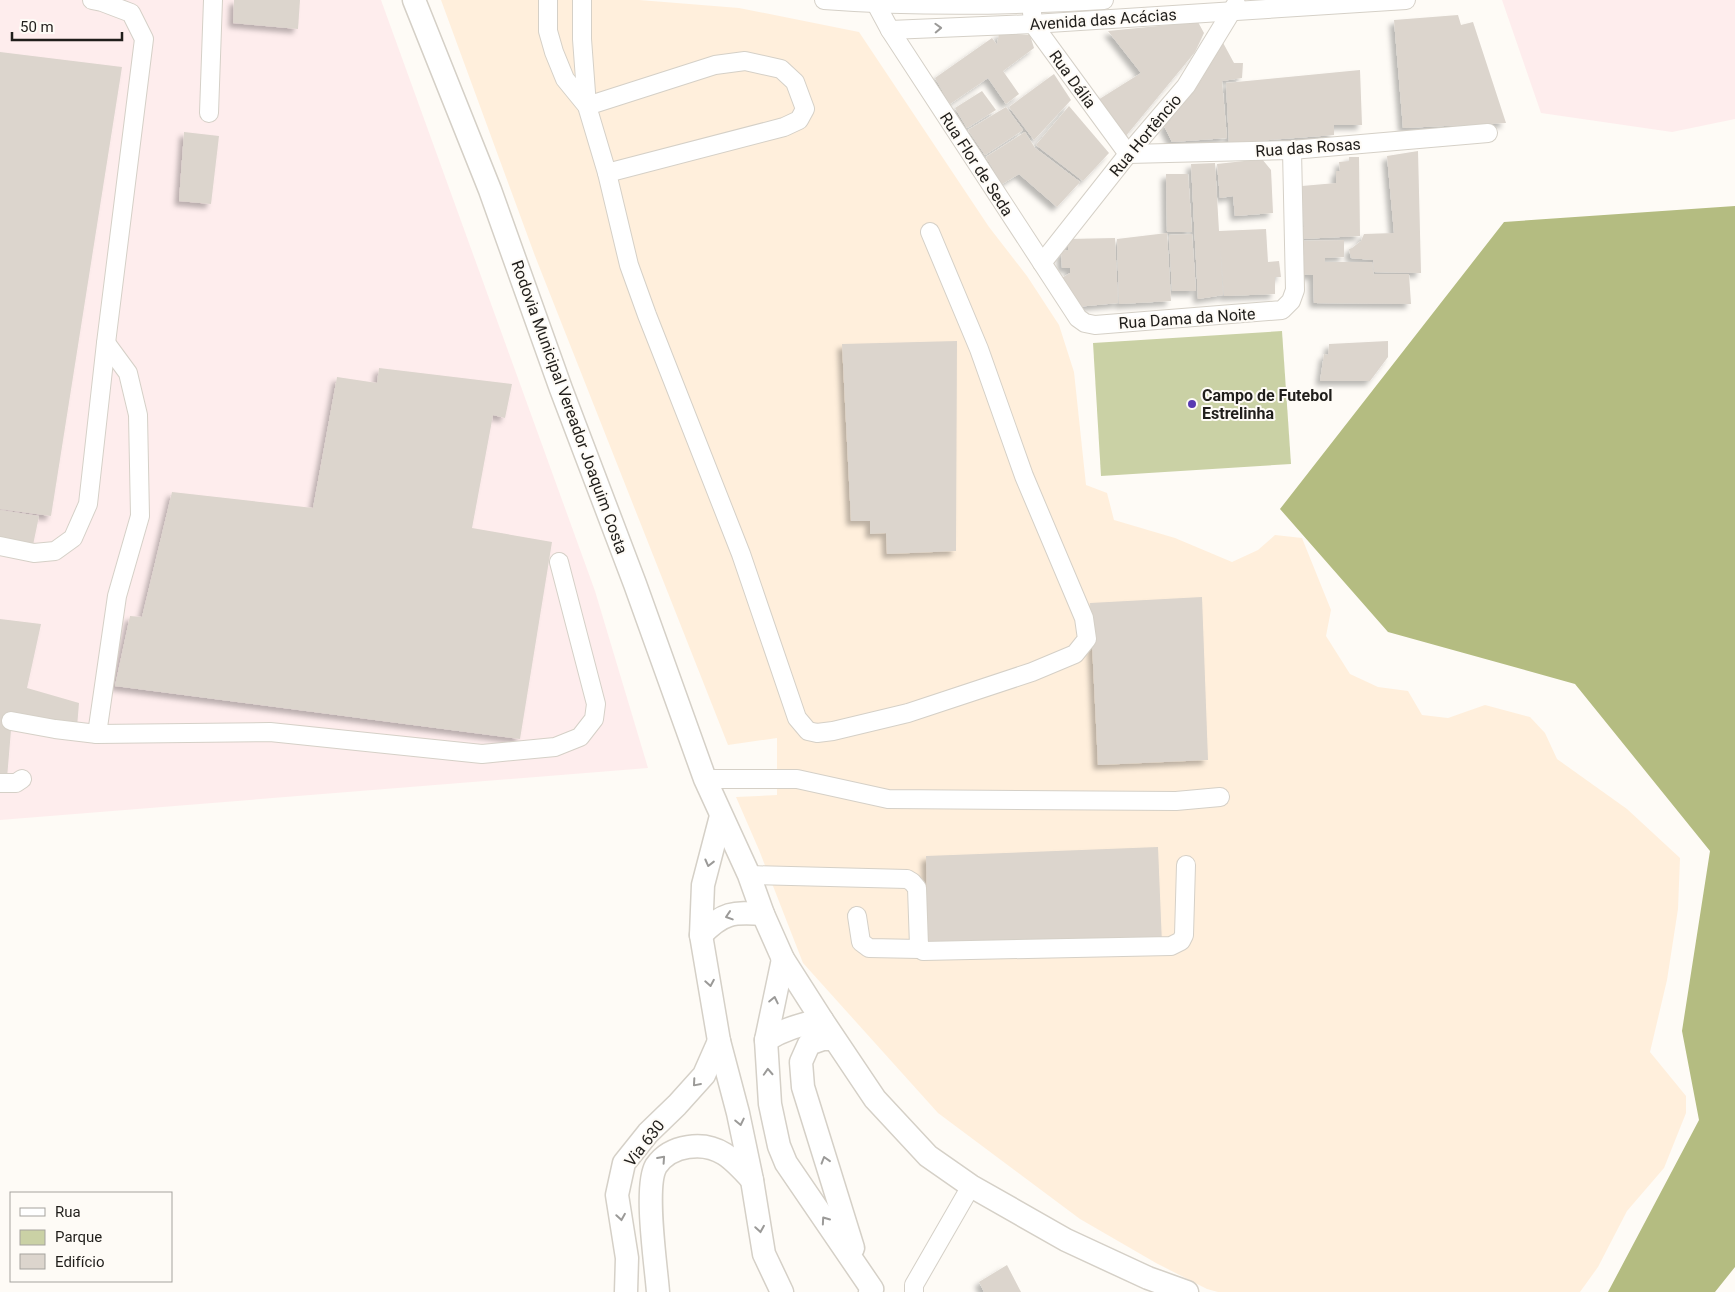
<svg xmlns="http://www.w3.org/2000/svg" width="1735" height="1292" viewBox="0 0 1735 1292" font-family="Roboto,sans-serif">
	<style>
		.commercial { fill: #ffefdc }
		.industrial { fill: #feeded }
		.green { fill: #cad1a5 }
		.forest { fill: #b4bc81 }
		.building { fill: #dcd5cd; filter: url(#shadow) }
		.lines { fill: none; stroke-linecap: round; stroke-linejoin: round }
		.minor-casing { stroke: #d5d0c7; stroke-width: 20 }
		.major-casing { stroke: #d5d0c7; stroke-width: 25 }
		.minor { stroke: #fff; stroke-width: 18 }
		.major { stroke: #fff; stroke-width: 22 }
		.oneway { stroke: #9b9a98 }
		.poi-dot { fill: #583ab2; stroke: #fefbf6; stroke-width: 2 }
		.labels { text-anchor: middle; stroke-width: 4; stroke-linejoin: round; paint-order: stroke }
		.street-label { font-size: 16px; fill: #201e1b; stroke: #fefbf6 }
		.poi-label { font-size: 16px; font-weight: bold; fill: #201e1b; stroke: #fefbf6; text-anchor: start }
	</style>
	<defs>
		<filter id="shadow"><feDropShadow dx="-4.5" dy="4.5" stdDeviation="2.5" flood-color="#0004"/></filter>
	</defs>
	<rect width="100%" height="100%" fill="#fefbf6"/>
	<polygon class="commercial" points="441,0 639,0 739,8 859,32 989,227 1027,276 1059,325 1074,372 1086,485 1107,493 1114,520 1175,538 1232,562 1258,550 1275,535 1302,538 1331,610 1326,636 1350,674 1378,687 1408,691 1422,715 1448,718 1485,705 1530,717 1545,733 1557,759 1627,809 1680,858 1678,909 1667,980 1650,1052 1686,1096 1686,1113 1664,1168 1627,1211 1598,1267 1580,1292 1218,1292 1207,1289 1156,1263 1080,1219 938,1113 803,963 759,850 736,797 777,795 777,738 728,745 535,256"/>
	<g class="industrial">
		<polygon points="0,0 381,0 595,591 648,768 0,820"/>
		<polygon points="1502,0 1735,0 1735,119 1672,132 1541,113"/>
	</g>
	<polygon class="green" points="1282,331 1291,464 1101,476 1093,343"/>
	<polygon class="forest" points="1735,206 1735,1267 1715,1292 1608,1292 1699,1120 1682,1031 1710,851 1575,684 1388,632 1280,509 1504,222"/>
	<g class="building">
		<polygon points="234,0 300,0 298,29 233,23"/>
		<polygon points="1458,15 1461,25 1473,22 1506,123 1403,128 1394,20"/>
		<polygon points="1198,22 1204,33 1195,52 1125,137 1098,100 1141,73 1108,31"/>
		<polygon points="999,33 1030,35 1034,48 1003,71 1019,94 1006,104 988,78 950,104 935,78 992,38 997,45"/>
		<polygon points="1221,39 1234,63 1243,63 1242,78 1222,81 1227,138 1172,142 1164,126 1202,79"/>
		<polygon points="0,52 122,67 51,516 0,509"/>
		<polygon points="1360,70 1362,125 1334,125 1334,135 1229,143 1226,83"/>
		<polygon points="1054,74 1071,100 1034,140 1009,107"/>
		<polygon points="982,91 996,110 967,128 955,108"/>
		<polygon points="1069,106 1109,153 1083,181 1036,145"/>
		<polygon points="1006,107 1023,130 985,155 968,130"/>
		<polygon points="184,132 219,136 211,204 179,201"/>
		<polygon points="1025,132 1035,148 1080,182 1057,207 1019,174 1002,184 986,157"/>
		<polygon points="1418,151 1421,273 1374,272 1373,260 1351,258 1349,249 1352,248 1361,241 1364,234 1394,233 1387,156"/>
		<polygon points="1349,157 1359,157 1360,236 1300,239 1298,229 1304,227 1302,186 1336,183 1336,171 1340,171 1339,162 1349,161"/>
		<polygon points="1262,159 1271,170 1273,213 1235,216 1233,196 1220,198 1217,164"/>
		<polygon points="1215,163 1219,231 1266,229 1268,262 1279,261 1281,277 1275,277 1275,294 1224,296 1220,243 1223,295 1198,299 1191,164"/>
		<polygon points="1166,174 1188,174 1192,232 1167,232"/>
		<polygon points="1167,233 1171,301 1119,304 1117,239"/>
		<polygon points="1192,234 1196,291 1172,291 1169,235"/>
		<polygon points="1115,238 1118,303 1076,307 1060,279 1070,273 1070,268 1062,268 1061,251 1068,250 1068,239"/>
		<polygon points="1344,240 1344,257 1325,258 1325,262 1372,262 1374,276 1374,274 1409,274 1411,304 1314,303 1313,275 1298,274 1298,241"/>
		<polygon points="957,341 956,551 887,554 886,533 870,534 870,521 851,521 842,344"/>
		<polygon points="1388,341 1388,357 1370,381 1320,381 1324,354 1328,355 1329,344"/>
		<polygon points="379,368 512,384 505,418 493,415 472,528 552,542 520,739 115,686 130,616 142,617 172,492 313,508 337,377 377,383"/>
		<polygon points="0,510 39,516 33,545 0,540"/>
		<polygon points="1202,597 1208,760 1098,765 1090,603"/>
		<polygon points="0,619 41,624 27,688 79,703 77,727 12,718 7,778 0,777"/>
		<polygon points="1158,847 1162,944 928,949 926,856"/>
		<polygon points="1007,1265 1021,1292 984,1292 979,1282"/>
	</g>
	<g class="lines">
		<g class="minor-casing">
			<g id="minor">
				<polyline points="548,0 548,31 554,52 565,79 587,106 607,173 629,265 647,315 741,554 797,718 808,731 817,733 833,731 908,713 1032,672 1075,654 1087,639 1084,618 1024,476 979,349 930,232"/>
				<polyline points="582,0 582,39 587,106 715,65 745,61 781,69 795,82 805,109 799,120 784,127 607,173"/>
				<path d="M824 0C917 7 1011 6 1104 0"/>
				<polyline points="875,0 876,4 890,30 1078,318 1085,323 1095,325 1282,310 1291,301 1295,290 1292,150"/>
				<polyline points="1031,0 1033,24 1128,154 1292,150 1488,133"/>
				<polyline points="890,30 1033,24 1406,0"/>
				<polyline points="209,113 213,0"/>
				<polyline points="1042,263 1128,154 1186,86 1236,4"/>
				<polyline points="0,546 34,553 55,551 73,538 88,504 106,343 144,39 131,13 102,2 92,0"/>
				<polyline points="11,721 55,729 97,734 270,732 482,754 555,747 580,737 594,719 596,704 559,562"/>
				<polyline points="97,734 117,596 140,516 138,415 128,373 106,343"/>
				<polyline points="705,779 797,779 888,799 1176,801 1220,797"/>
				<polyline points="0,783 16,783 22,779"/>
				<polyline points="749,875 907,879 912,882 917,888 919,946 923,951 1171,946 1181,941 1184,935 1186,865"/>
				<polyline points="857,916 861,942 869,948 920,949"/>
				<polyline points="914,1292 914,1285 971,1186"/>
			</g>
		</g>
		<g class="major-casing">
			<g id="major">
				<polyline points="414,0 490,190 561,389 635,584 705,779 749,875 763,914 783,959 822,1020 875,1099 928,1156 971,1186 1066,1240 1148,1278 1187,1292"/>
				<polyline points="721,816 703,885 701,935 719,1041 738,1113 752,1180 764,1254 782,1292"/>
				<path d="M701 935C723 912 733 912 763 914"/>
				<polyline points="783,959 766,1040 770,1104 779,1146 786,1163 872,1289 870,1292"/>
				<polyline points="834,1039 823,1039 809,1044 801,1062 803,1087 853,1248"/>
				<path d="M766 1040C784 1029 801 1024 822 1020"/>
				<polyline points="626,1292 627,1258 617,1195 624,1163 648,1133 677,1105 704,1075 719,1041"/>
				<path d="M658 1292C656 1265 644 1187 656 1166 664 1154 675 1149 688 1147 718 1142 734 1160 752 1180"/>
			</g>
		</g>
		<use href="#minor" class="minor"/>
		<use href="#major" class="major"/>
	</g>
	<defs><path id="oneway-chevron" d="M-2-3.5L2.5 0L-2 3.5" fill="none" stroke-width="1.6" stroke-linecap="round" stroke-linejoin="round" transform="scale(1.25)"/></defs>
	<g class="oneway">
		<use href="#oneway-chevron" transform="translate(938 28) rotate(-2)"/>
		<use href="#oneway-chevron" transform="translate(709 863) rotate(104)"/>
		<use href="#oneway-chevron" transform="translate(729 916) rotate(162)"/>
		<use href="#oneway-chevron" transform="translate(710 983) rotate(80)"/>
		<use href="#oneway-chevron" transform="translate(774 1000) rotate(-78)"/>
		<use href="#oneway-chevron" transform="translate(768 1072) rotate(-93)"/>
		<use href="#oneway-chevron" transform="translate(696 1083) rotate(131)"/>
		<use href="#oneway-chevron" transform="translate(740 1122) rotate(78)"/>
		<use href="#oneway-chevron" transform="translate(662 1159) rotate(-48)"/>
		<use href="#oneway-chevron" transform="translate(825 1160) rotate(-107)"/>
		<use href="#oneway-chevron" transform="translate(621 1217) rotate(81)"/>
		<use href="#oneway-chevron" transform="translate(825 1220) rotate(-125)"/>
		<use href="#oneway-chevron" transform="translate(760 1229) rotate(81)"/>
	</g>
	<circle class="poi-dot" cx="1192" cy="404" r="5"/>
	<g class="labels">
		<g class="street-label">
			<text transform="translate(1103 19) rotate(-4)" y="6">Avenida das Acácias</text>
			<text transform="translate(1073 79) rotate(54)" y="6">Rua Dália</text>
			<text transform="translate(1145 135) rotate(-50)" y="6">Rua Hortêncio</text>
			<text transform="translate(1308 147) rotate(-4)" y="6">Rua das Rosas</text>
			<text transform="translate(977 164) rotate(57)" y="6">Rua Flor de Seda</text>
			<text transform="translate(1187 318) rotate(-4)" y="6">Rua Dama da Noite</text>
			<text transform="translate(570 407) rotate(70)" y="6">Rodovia Municipal Vereador Joaquim Costa</text>
			<text transform="translate(644 1143) rotate(-52)" y="6">Via 630</text>
		</g>
		<g class="poi-label">
			<text x="1202" y="401">Campo de Futebol<tspan x="1202" dy="18">Estrelinha</tspan></text>
		</g>
	</g>
	<rect x="10" y="1192" width="162" height="90" fill="#fefbf6" stroke="#a5a39e"/>
	<rect x="20" y="1208" width="25" height="8" fill="#ffffff" stroke="#a5a39e"/>
	<text x="55" y="1217" font-size="15" fill="#201e1b">Rua</text>
	<rect x="20" y="1230" width="25" height="15" fill="#cad1a5" stroke="#a5a39e"/>
	<text x="55" y="1242" font-size="15" fill="#201e1b">Parque</text>
	<rect x="20" y="1254" width="25" height="15" fill="#dcd5cd" stroke="#a5a39e"/>
	<text x="55" y="1267" font-size="15" fill="#201e1b">Edifício</text>
	<path d="M12 32v8h110v-8" fill="none" stroke="#201e1b" stroke-width="2.5"/>
	<text x="20" y="32" font-size="15" fill="#201e1b" stroke="#fefbf6" stroke-width="4" paint-order="stroke">50 m</text>
</svg>
